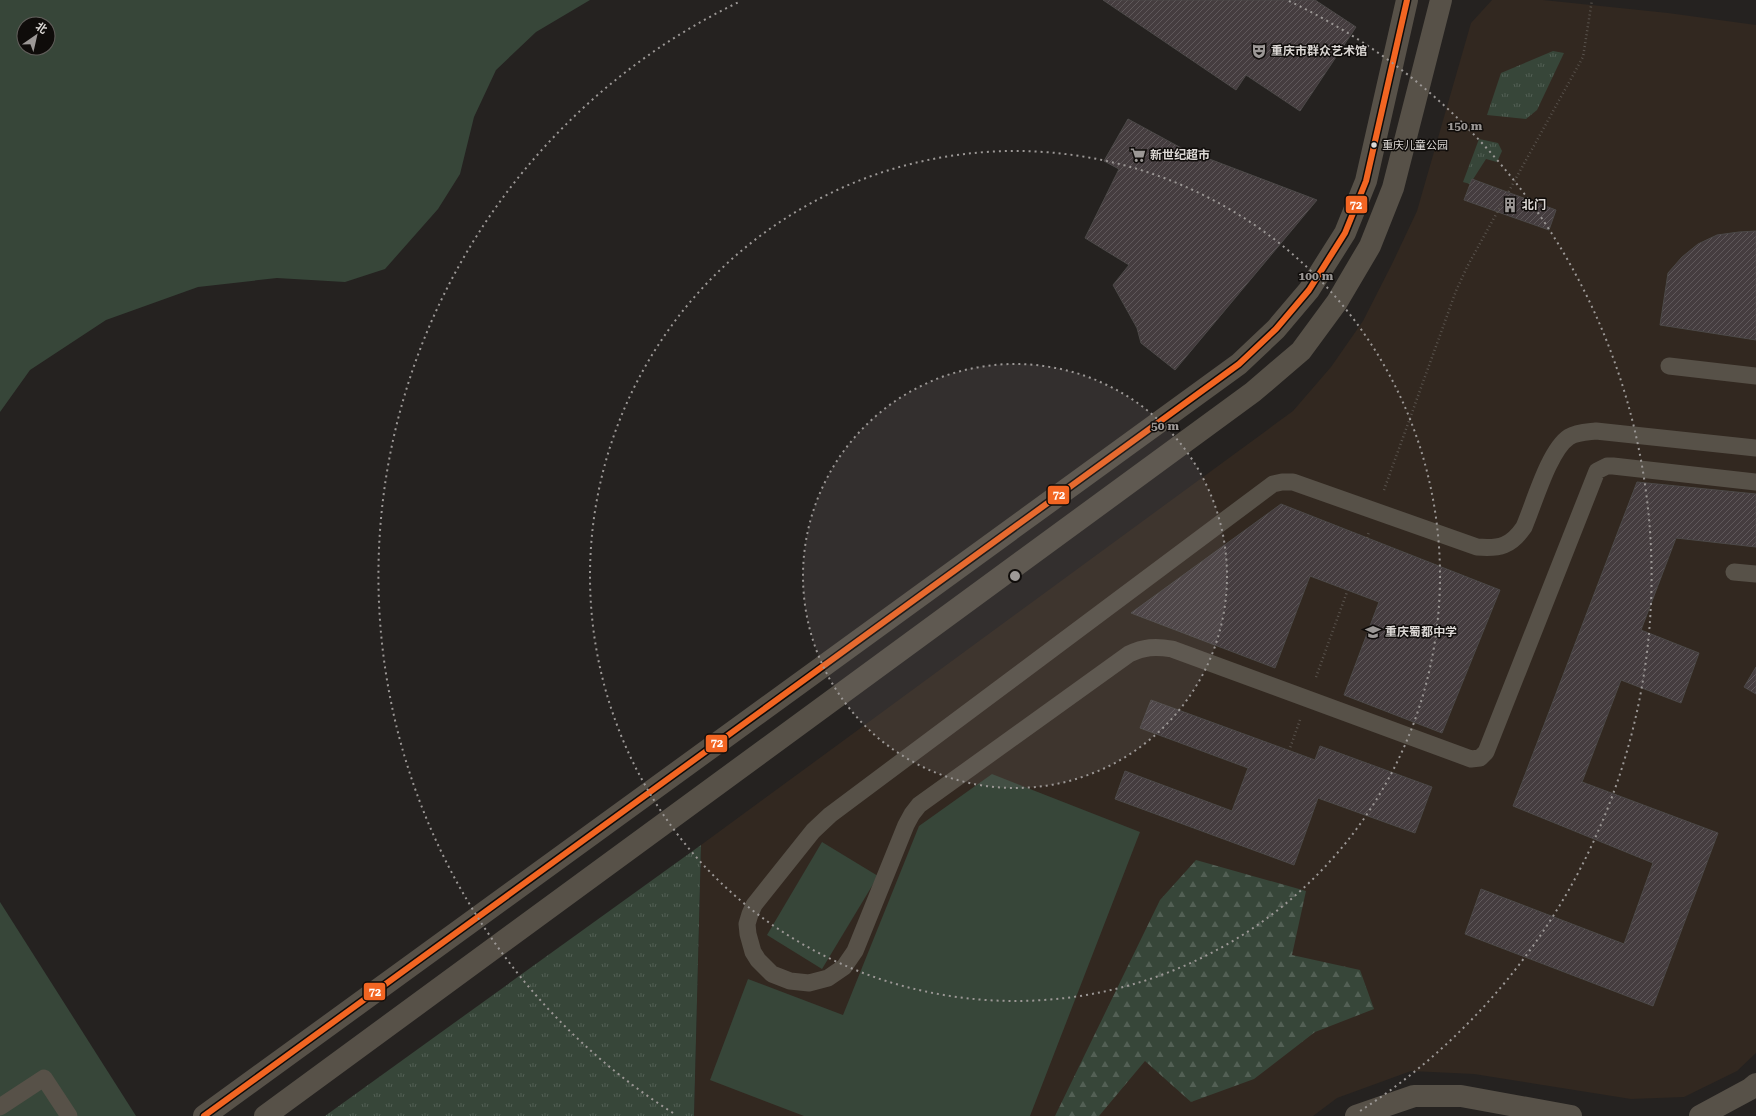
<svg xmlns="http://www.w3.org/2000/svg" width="1756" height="1116" viewBox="0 0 1756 1116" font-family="'Roboto Serif','Noto Sans SC',serif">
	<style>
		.built { fill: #322820 }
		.grass { fill: url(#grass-tufts) }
		.forest { fill: url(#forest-firs) }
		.green { fill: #374639; fill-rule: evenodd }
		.building { fill: url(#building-hatch); stroke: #4c4948 }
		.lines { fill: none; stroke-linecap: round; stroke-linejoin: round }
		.path { stroke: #59534d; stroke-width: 2.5; stroke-dasharray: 1 3; stroke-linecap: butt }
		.service { stroke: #575148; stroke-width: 17 }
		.tertiary { stroke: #575148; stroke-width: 22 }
		.bus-1-casing { stroke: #0f0c0a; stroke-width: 9 }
		.bus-1 { stroke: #f26522; stroke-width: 6 }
		.ring { fill: none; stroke: #9c9896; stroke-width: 2; stroke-dasharray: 2 4 }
		.bus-dot { fill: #dcd8d5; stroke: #0f0c0a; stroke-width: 1.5 }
		.labels { text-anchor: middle; stroke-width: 3; stroke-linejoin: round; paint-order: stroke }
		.bus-label { font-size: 11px; fill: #dcd8d5; stroke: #0f0c0a; text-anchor: start }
		.poi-label { font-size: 12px; font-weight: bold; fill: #dcd8d5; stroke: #0f0c0a; text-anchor: start }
		.centre { fill: #9c9896; stroke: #0f0c0a; stroke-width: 2 }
		.ring-label { font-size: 12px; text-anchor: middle; font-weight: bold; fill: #9c9896; stroke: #0f0c0a; stroke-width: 3; stroke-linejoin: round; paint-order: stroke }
		.line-badge { stroke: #0f0c0a; stroke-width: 1.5 }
		.badge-label { font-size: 11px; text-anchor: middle; font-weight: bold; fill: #fff }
	</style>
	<defs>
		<pattern id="grass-tufts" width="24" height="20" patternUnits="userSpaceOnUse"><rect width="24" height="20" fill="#374639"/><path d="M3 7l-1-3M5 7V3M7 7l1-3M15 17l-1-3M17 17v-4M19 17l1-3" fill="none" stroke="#536055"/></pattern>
		<pattern id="forest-firs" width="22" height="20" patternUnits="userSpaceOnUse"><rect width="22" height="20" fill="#374639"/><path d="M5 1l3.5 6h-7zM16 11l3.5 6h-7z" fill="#536055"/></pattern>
		<pattern id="building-hatch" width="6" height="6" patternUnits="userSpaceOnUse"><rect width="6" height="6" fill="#453d3f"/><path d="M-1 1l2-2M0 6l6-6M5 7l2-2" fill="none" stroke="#5f585a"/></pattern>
	</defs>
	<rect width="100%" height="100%" fill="#252220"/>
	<polygon class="built" points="1492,0 1543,0 1668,13 1756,25 1756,1053 1737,1071 1684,1097 1631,1099 1474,1074 1411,1071 1337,1098 1313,1116 694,1116 701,845 1293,411 1331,367 1363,321 1392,264 1417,211 1471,23"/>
	<g class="grass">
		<polygon points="1553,51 1564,53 1537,110 1526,119 1487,115 1501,73"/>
		<polygon points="1479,139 1498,143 1502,151 1497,162 1486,159 1470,184 1463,182"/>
		<polygon points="701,845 694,1116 325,1116"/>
	</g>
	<polygon class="forest" points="1196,860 1306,891 1292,955 1360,970 1374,1009 1315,1032 1254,1079 1191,1102 1145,1061 1099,1116 1055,1116 1160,900"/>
	<g class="green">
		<path d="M0 0H590L536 32 496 70 474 117 460 174 438 209 385 269 345 282 277 278 198 287 106 320 30 370 0 412ZM24 24H48V48H24Z"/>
		<polygon points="992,774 1140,832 1030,1116 804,1116 710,1080 748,979 843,1015 919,826"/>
		<polygon points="822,842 878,876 822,969 767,935"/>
		<polygon points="0,902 136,1116 0,1116"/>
	</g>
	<g class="building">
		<polygon points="1103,0 1315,0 1356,27 1300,111 1246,75 1236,90"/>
		<polygon points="1128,119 1183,149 1317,200 1175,370 1141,343 1137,328 1113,285 1129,265 1085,238 1119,169 1104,161"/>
		<polygon points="1472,179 1556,210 1549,230 1464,200"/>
		<polygon points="1756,231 1756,340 1660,325 1668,273 1682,257 1698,244 1717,235 1739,232"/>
		<polygon points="1637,482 1756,494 1756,547 1676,538 1641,630 1699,653 1681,703 1621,680 1582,782 1718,833 1653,1006 1465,934 1481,889 1624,944 1653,863 1513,806"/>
		<polygon points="1281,504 1500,590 1442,733 1344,695 1379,602 1310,576 1275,668 1131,613"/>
		<polygon points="1756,667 1756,694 1744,687"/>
		<polygon points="1151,700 1315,760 1320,746 1432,787 1415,833 1318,798 1294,865 1115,799 1125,771 1232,811 1248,768 1140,728"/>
	</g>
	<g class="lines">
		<g class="path">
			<polyline points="1384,490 1456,291 1467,267 1583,57 1592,0"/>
			<polyline points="1367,538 1369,532"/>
			<polyline points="1316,677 1347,592"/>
			<polyline points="1289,751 1300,720"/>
		</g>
		<g class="service">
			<polyline points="1669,366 1756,376"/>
			<path d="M1756 448 1596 431C1588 432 1577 432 1569 437 1549 450 1534 504 1524 527 1511 546 1500 549 1477 547L1293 482H1282L1273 484 830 815 813 831 754 905 750 914 747 924 748 934 753 952 758 960 772 974 790 981 809 983 828 978 844 967 855 951 906 825 912 814 919 805 1129 654C1144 647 1155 646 1172 649L1471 759 1480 758 1486 752 1597 471 1607 466H1613L1756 482"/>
			<polyline points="1734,572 1756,574"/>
			<polyline points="0,1107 44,1078 69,1116"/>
		</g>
		<g class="tertiary">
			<polyline points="204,1116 1239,364 1276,329 1309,290 1345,233 1366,181 1407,0"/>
			<polyline points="265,1116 1253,392 1301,351 1337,302 1370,246 1393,188 1441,0"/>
			<polyline points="1356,1116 1414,1096 1461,1096 1571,1116"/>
			<polyline points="1700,1116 1750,1089 1756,1084"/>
		</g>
		<g class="bus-1-casing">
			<polyline id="bus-1" points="204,1116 1239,364 1276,329 1309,290 1345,233 1366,181 1407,0"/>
		</g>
		<use href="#bus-1" class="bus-1"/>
	</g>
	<circle cx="1015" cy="576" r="212" fill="#9c9896" fill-opacity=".12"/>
	<g class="ring">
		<circle cx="1015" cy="576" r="212"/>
		<circle cx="1015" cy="576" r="425"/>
		<path d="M673 1113A637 637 0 0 1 741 1M1289 1A637 637 0 0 1 1357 1113"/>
	</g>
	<defs>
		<g id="theatre-bare" transform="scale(1.2)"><path d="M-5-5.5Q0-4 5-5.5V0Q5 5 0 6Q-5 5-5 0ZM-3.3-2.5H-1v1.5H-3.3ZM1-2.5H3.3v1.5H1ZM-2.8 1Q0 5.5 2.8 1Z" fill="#9c9896" stroke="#0f0c0a" stroke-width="2.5" paint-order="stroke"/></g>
		<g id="supermarket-bare" transform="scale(1.2)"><path d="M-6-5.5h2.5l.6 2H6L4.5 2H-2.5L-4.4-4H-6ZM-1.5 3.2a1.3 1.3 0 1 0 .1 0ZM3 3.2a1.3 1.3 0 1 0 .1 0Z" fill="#9c9896" stroke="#0f0c0a" stroke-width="2.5" paint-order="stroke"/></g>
		<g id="building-bare" transform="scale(1.2)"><path d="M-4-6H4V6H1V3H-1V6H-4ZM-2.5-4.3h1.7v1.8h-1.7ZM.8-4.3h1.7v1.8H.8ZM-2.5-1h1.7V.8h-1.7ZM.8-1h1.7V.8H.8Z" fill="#9c9896" stroke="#0f0c0a" stroke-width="2.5" paint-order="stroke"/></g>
		<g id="school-bare" transform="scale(1.2)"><path d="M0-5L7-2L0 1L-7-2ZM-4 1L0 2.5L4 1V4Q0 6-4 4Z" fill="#9c9896" stroke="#0f0c0a" stroke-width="2.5" paint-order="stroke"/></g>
	</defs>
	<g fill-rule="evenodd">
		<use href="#theatre-bare" x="1259" y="51"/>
		<use href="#supermarket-bare" x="1138" y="155"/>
		<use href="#building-bare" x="1510" y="205"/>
		<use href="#school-bare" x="1373" y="632"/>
	</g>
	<circle class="bus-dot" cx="1374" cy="145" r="3.5"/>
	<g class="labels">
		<g class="bus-label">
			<text x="1382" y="149">重庆儿童公园</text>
		</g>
		<g class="poi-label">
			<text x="1271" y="55">重庆市群众艺术馆</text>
			<text x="1150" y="159">新世纪超市</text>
			<text x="1522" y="209">北门</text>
			<text x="1385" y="636">重庆蜀都中学</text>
		</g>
	</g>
	<circle cx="1015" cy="576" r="6" class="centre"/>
	<g class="ring-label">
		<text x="1465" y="130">150 m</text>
		<text x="1316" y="280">100 m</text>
		<text x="1165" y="430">50 m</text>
	</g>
	<g class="line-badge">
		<rect x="1345" y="195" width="23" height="19" rx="4" fill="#f26522"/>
		<rect x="1047" y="485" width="23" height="20" rx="4" fill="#f26522"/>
		<rect x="705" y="734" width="23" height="19" rx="4" fill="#f26522"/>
		<rect x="363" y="982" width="23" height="19" rx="4" fill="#f26522"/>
	</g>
	<g class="badge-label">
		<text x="1356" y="209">72</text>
		<text x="1059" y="499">72</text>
		<text x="717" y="747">72</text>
		<text x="375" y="996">72</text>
	</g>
	<g transform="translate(36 36) rotate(34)"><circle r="19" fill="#0f0c0a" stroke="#615e5b"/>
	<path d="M0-3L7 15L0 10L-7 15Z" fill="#9c9896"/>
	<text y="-6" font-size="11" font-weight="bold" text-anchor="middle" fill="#dcd8d5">北</text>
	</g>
</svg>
